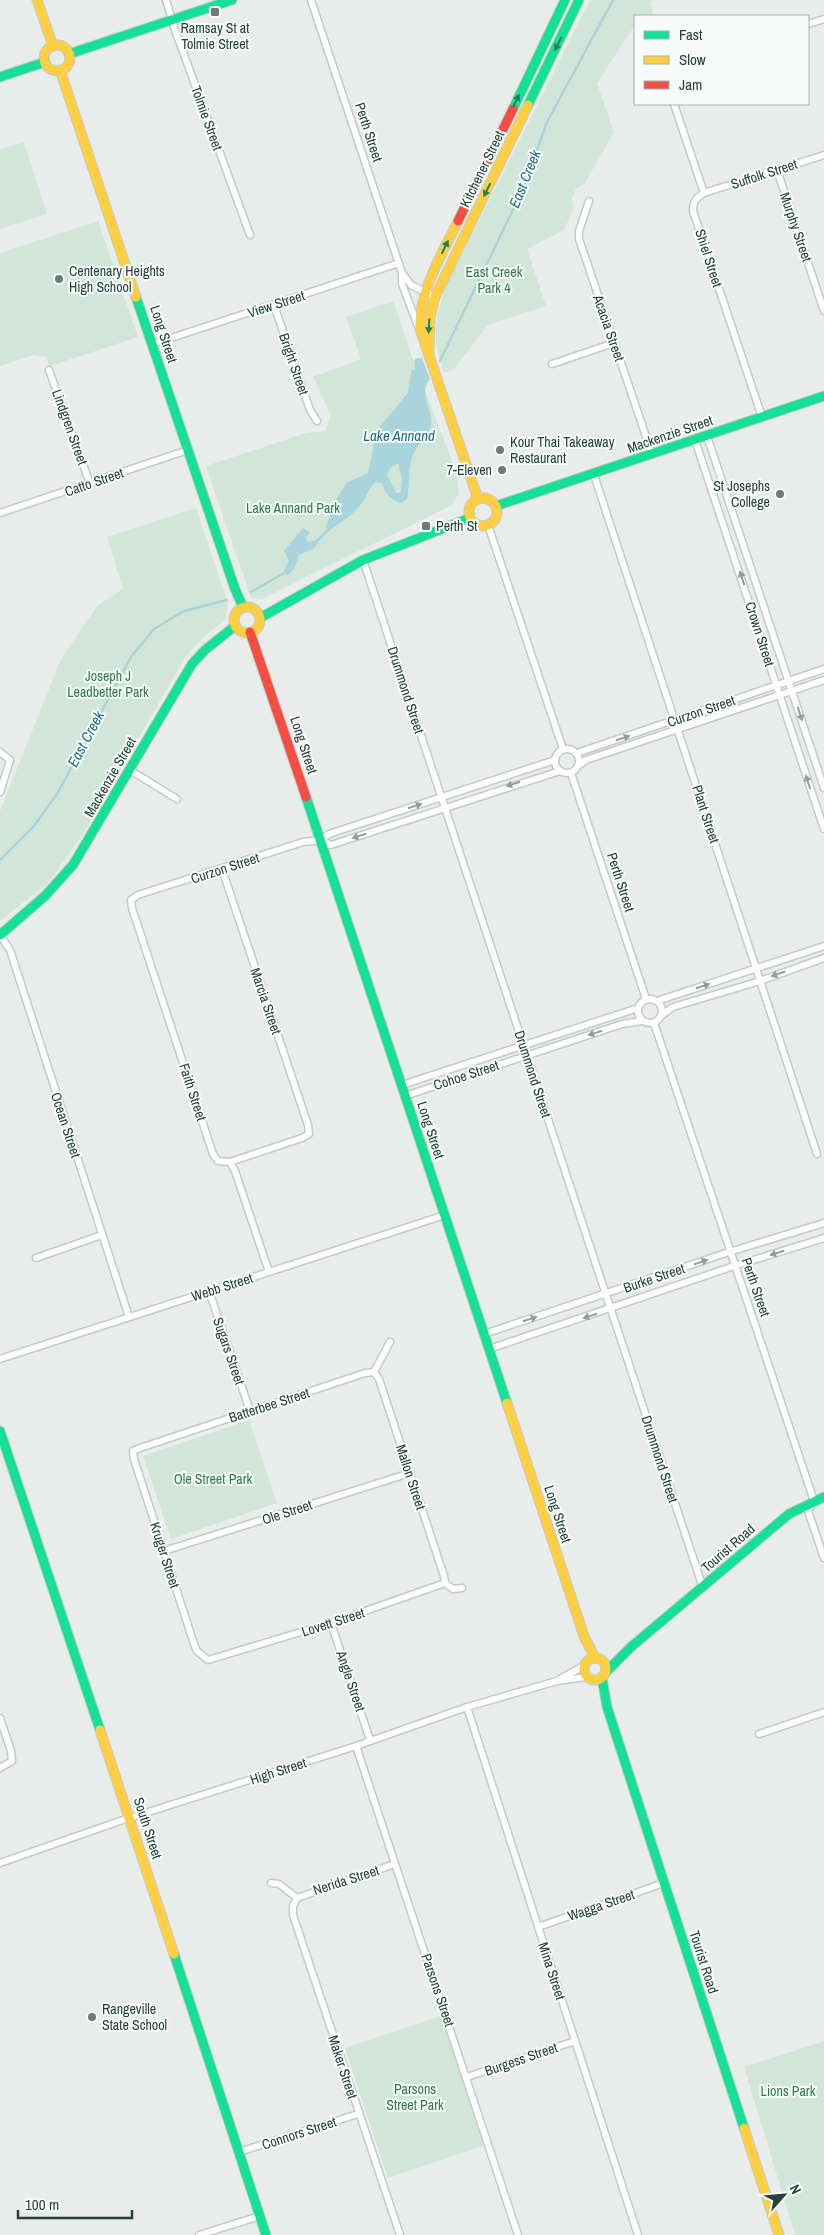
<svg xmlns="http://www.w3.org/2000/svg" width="824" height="2235" viewBox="0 0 824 2235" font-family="'Archivo Narrow',sans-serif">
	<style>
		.green { fill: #d1e6d8 }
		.water { fill: #a9d4db; fill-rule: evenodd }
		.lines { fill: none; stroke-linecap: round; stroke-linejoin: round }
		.stream { stroke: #a9d4db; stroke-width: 2.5 }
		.street-casing { stroke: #c5cac8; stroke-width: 9 }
		.fast-casing { stroke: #c3cbc8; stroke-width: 11 }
		.slow-casing { stroke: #c3cbc8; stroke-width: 11 }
		.jam-casing { stroke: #c3cbc8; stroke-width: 11 }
		.street { stroke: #fcfcfc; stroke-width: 6 }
		.fast { stroke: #16e098; stroke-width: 9 }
		.slow { stroke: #ffcf43; stroke-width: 9 }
		.jam { stroke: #f24e42; stroke-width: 9 }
		.oneway { fill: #1e8160 }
		.oneway2 { fill: #909f9b }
		.poi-dot { fill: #697e78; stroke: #f7fbf9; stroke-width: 2 }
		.labels { text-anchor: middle; stroke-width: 4; stroke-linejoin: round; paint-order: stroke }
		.poi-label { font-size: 14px; fill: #24423a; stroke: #f7fbf9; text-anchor: start }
		.street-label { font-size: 14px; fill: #24423a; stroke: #f7fbf9 }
		.park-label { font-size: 14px; fill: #2d7a4b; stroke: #f7fbf9 }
		.water-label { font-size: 15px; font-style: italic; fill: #1c6f80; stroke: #f7fbf9 }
	</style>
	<rect width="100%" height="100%" fill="#e8edeb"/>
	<g class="green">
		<path d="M590 0H652L650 3 654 16H635V32L633 28 597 83 614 132 585 183 576 189 572 198 574 208 564 230 527 249 546 306 488 325 454 369 444 373C431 335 434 321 447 284Z"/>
		<polygon points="24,142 47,214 0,229 0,149"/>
		<polygon points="98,221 138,337 50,366 46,357 33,355 0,366 0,253"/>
		<polygon points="393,301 412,357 456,471 459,493 452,505 262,599 251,598 206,466 306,433 325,431 331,415 313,377 361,359 346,317"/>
		<polygon points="196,508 228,603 225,620 201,639 186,656 85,831 47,884 0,921 0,811 61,659 98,605 123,589 107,537"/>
		<polygon points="249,1420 277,1503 171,1539 143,1456"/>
		<polygon points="441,2016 485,2145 388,2178 345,2048"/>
		<polygon points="824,2041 824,2235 795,2235 744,2067"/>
	</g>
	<g class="water">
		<path d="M418 358H422L430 379C417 395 434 409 431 427 428 439 416 445 412 457 408 470 410 485 407 499L401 503C390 499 385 494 382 483L376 482C368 488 368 495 362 503 353 515 340 523 327 532L326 527 336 500 346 483 368 473 377 430 408 393 411 371 415 369 414 360ZM398 463 402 479 401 491 399 493H396L387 475 390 468Z"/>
		<polygon points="303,528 310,532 306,538 307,542 314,541 318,543 313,549 299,555 294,569 288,575 284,573 284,570 289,561 284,551"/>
	</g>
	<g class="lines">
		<g class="stream">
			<polyline points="440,361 523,189 547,122 613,0"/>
			<polyline points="316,542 328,530"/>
			<polyline points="251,592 286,572"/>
			<polyline points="0,860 33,827 57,794 131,657 154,629 184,611 227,600"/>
		</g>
		<g class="street-casing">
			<g id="street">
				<polyline points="166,0 175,30 250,235"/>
				<polyline points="311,0 402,273 411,285 435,297"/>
				<polyline points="808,24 824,19"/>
				<path d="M674 104 704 193C696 198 693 201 693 211L762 417"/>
				<polyline points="777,170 824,311"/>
				<polyline points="704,193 824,155"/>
				<polyline points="589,201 579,231 579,239 652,454"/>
				<polyline points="402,275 402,284 418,326"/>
				<polyline points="274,305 310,410 317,421"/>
				<polyline points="153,344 399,263"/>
				<polyline points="552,364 614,343"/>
				<polyline points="49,370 90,484"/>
				<polyline points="707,436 824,788"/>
				<polyline points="695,440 824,829"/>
				<polyline points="594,475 817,1154"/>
				<polyline points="0,513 188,450"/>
				<polyline points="488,525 563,749"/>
				<polyline points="363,560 703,1588"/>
				<circle cx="567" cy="761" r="12"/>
				<polyline points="0,752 10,760 0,792"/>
				<polyline points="577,753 824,669"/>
				<polyline points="579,765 586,760 824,680"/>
				<polyline points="130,770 177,799"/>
				<polyline points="571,773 646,999"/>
				<polyline points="321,840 329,834 555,760"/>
				<polyline points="222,869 308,1125 309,1134 302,1138 230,1162"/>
				<polyline points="0,935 10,950 129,1317"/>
				<circle cx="650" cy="1011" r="12"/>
				<polyline points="657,1001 824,946"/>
				<polyline points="662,1015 673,1007 760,981 824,958"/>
				<polyline points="654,1023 814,1501 808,1511 824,1558"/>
				<polyline points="402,1085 638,1008"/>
				<polyline points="405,1096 622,1024 642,1021"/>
				<polyline points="36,1258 102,1235"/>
				<polyline points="269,1272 235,1171 230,1162 218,1161 213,1154 132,908 131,900 138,895 303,842 321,840 331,845 560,771"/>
				<polyline points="209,1291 250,1411"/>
				<polyline points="484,1334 729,1252 824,1223"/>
				<polyline points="390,1342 374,1372 365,1373 140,1448 133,1451 134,1459 194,1644 197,1651 208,1660 331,1623 445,1583 453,1589 462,1588"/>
				<polyline points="489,1349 734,1266 824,1238"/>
				<polyline points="0,1359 445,1215"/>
				<polyline points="374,1372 379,1379 444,1576 445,1583"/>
				<polyline points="164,1551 410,1473"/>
				<polyline points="331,1623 370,1740"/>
				<polyline points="560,1679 584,1666"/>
				<polyline points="467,1707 638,2235"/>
				<polyline points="0,1718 11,1751 12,1761 0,1768"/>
				<polyline points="759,1734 824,1712"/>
				<polyline points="356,1746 518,2235"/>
				<polyline points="0,1863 120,1821 356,1746 467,1707 557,1681 586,1677"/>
				<polyline points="271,1883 279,1884 297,1898"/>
				<polyline points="297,1898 293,1906 293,1915 400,2235"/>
				<polyline points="297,1898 395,1864"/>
				<polyline points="538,1927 664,1883"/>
				<polyline points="467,2077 575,2041"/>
				<polyline points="239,2152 358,2114"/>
				<polyline points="199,2235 260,2216"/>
			</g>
		</g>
		<g class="fast-casing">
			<g id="fast">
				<polyline points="69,54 232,0"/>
				<polyline points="0,77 45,62"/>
				<polyline points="528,105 579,0"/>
				<polyline points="513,109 565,0"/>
				<polyline points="136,297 235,589 243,607"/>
				<polyline points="496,506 824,396"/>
				<polyline points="260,618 363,560 470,518"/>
				<polyline points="306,797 507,1403"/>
				<polyline points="0,935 45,896 73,865 192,664 205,650 235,626"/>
				<polyline points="0,1431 100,1730"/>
				<polyline points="606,1672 631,1647 789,1514 824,1497"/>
				<polyline points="602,1678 607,1707 744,2128"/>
				<polyline points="174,1954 266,2235"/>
			</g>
		</g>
		<g class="slow-casing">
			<g id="slow">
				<polyline points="37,0 53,46"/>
				<circle cx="57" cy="58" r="13"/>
				<polyline points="60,70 136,297"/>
				<path d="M458 221C442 255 419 290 420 329L478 499"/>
				<polyline points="429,353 430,317 435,297 528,105"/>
				<circle cx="483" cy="512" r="14"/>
				<circle cx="247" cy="620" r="13"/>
				<polyline points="507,1403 584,1636 595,1658"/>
				<circle cx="595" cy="1669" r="11"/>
				<polyline points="100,1730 174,1954"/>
				<polyline points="744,2128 779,2235"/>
			</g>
		</g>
		<g class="jam-casing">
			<g id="jam">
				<polyline points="458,221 513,109"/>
				<polyline points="250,632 306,797"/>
			</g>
		</g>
		<use href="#street" class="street"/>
		<use href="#fast" class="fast"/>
		<use href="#slow" class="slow"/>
		<use href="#jam" class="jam"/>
	</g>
	<defs><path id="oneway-solid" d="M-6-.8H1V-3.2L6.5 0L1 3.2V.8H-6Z" transform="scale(1.25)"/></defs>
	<g class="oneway">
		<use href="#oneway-solid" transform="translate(558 44) rotate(116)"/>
		<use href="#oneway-solid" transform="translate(516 101) rotate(-64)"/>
		<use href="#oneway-solid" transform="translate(487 190) rotate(116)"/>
		<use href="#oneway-solid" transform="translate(445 247) rotate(-64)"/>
		<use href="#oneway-solid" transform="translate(429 326) rotate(93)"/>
	</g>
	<g class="oneway2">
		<use href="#oneway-solid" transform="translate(742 578) rotate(-108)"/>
		<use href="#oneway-solid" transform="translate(800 714) rotate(72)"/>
		<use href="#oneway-solid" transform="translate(623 738) rotate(-18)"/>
		<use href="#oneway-solid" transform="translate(808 782) rotate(-109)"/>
		<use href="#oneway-solid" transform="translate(513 784) rotate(162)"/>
		<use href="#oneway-solid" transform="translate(415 806) rotate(-18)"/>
		<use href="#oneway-solid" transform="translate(359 836) rotate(162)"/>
		<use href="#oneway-solid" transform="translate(778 974) rotate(161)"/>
		<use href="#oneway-solid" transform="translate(703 986) rotate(-18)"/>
		<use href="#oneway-solid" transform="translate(595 1033) rotate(162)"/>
		<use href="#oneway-solid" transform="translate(777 1253) rotate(163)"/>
		<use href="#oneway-solid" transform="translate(701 1262) rotate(-19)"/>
		<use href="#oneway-solid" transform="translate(590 1316) rotate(162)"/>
		<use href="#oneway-solid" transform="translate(530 1319) rotate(-18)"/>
	</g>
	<g class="poi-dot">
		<rect x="210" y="7" width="10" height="10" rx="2.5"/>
		<circle cx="59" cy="279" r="5"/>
		<circle cx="500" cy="450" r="5"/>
		<circle cx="502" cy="470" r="5"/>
		<circle cx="780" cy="494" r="5"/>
		<rect x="421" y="521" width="10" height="10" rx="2.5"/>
		<circle cx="92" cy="2017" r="5"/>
	</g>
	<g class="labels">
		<g class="poi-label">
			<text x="215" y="33" text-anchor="middle">Ramsay St at<tspan x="215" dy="16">Tolmie Street</tspan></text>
			<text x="69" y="276">Centenary Heights<tspan x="69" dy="16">High School</tspan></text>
			<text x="510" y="447">Kour Thai Takeaway<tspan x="510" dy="16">Restaurant</tspan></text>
			<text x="492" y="475" text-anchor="end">7-Eleven</text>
			<text x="770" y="491" text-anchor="end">St Josephs<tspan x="770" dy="16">College</tspan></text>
			<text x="436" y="531">Perth St</text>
			<text x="102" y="2014">Rangeville<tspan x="102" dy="16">State School</tspan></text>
		</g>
		<g class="street-label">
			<text transform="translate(207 118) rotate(70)" y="5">Tolmie Street</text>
			<text transform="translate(369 132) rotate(72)" y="5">Perth Street</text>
			<text transform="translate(482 169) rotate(-64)" y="5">Kitchener Street</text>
			<text transform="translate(764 174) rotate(-18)" y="5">Suffolk Street</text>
			<text transform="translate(796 227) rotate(71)" y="5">Murphy Street</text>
			<text transform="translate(709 258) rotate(72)" y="5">Shiel Street</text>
			<text transform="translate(276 304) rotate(-18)" y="5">View Street</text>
			<text transform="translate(609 328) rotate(71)" y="5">Acacia Street</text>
			<text transform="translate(164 334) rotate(72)" y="5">Long Street</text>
			<text transform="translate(294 364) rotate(71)" y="5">Bright Street</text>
			<text transform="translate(70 427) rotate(70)" y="5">Lindgren Street</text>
			<text transform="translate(670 434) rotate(-19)" y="5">Mackenzie Street</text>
			<text transform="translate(94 482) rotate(-19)" y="5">Catto Street</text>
			<text transform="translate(760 634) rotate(72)" y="5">Crown Street</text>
			<text transform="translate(406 690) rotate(72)" y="5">Drummond Street</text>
			<text transform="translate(701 711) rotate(-19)" y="5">Curzon Street</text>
			<text transform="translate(304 745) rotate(72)" y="5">Long Street</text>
			<text transform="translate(110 777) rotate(-60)" y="5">Mackenzie Street</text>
			<text transform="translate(706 814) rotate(72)" y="5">Plant Street</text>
			<text transform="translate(225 868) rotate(-18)" y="5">Curzon Street</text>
			<text transform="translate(621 882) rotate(72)" y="5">Perth Street</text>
			<text transform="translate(266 1001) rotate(71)" y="5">Marcia Street</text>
			<text transform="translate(533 1074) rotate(72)" y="5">Drummond Street</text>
			<text transform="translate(466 1075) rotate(-18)" y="5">Cohoe Street</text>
			<text transform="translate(193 1092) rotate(72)" y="5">Faith Street</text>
			<text transform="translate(66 1125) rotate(72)" y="5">Ocean Street</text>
			<text transform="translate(431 1130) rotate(72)" y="5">Long Street</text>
			<text transform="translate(654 1278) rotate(-19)" y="5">Burke Street</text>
			<text transform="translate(222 1287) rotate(-18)" y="5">Webb Street</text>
			<text transform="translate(756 1287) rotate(71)" y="5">Perth Street</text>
			<text transform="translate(229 1351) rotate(71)" y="5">Sugars Street</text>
			<text transform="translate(269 1405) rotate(-18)" y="5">Batterbee Street</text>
			<text transform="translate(660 1459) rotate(72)" y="5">Drummond Street</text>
			<text transform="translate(411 1477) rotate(72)" y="5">Mallon Street</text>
			<text transform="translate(287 1512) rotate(-18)" y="5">Ole Street</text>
			<text transform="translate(558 1514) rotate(72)" y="5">Long Street</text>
			<text transform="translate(728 1548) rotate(-41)" y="5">Tourist Road</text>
			<text transform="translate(165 1555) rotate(72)" y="5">Kruger Street</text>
			<text transform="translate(333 1622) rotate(-18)" y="5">Lovett Street</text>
			<text transform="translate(351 1681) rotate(71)" y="5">Angle Street</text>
			<text transform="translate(278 1771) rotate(-18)" y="5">High Street</text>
			<text transform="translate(148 1828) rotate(72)" y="5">South Street</text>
			<text transform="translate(346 1880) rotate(-18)" y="5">Nerida Street</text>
			<text transform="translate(601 1905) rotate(-19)" y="5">Wagga Street</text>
			<text transform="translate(704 1962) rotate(72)" y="5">Tourist Road</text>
			<text transform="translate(552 1971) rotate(72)" y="5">Mina Street</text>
			<text transform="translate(438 1990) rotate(71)" y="5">Parsons Street</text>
			<text transform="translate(521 2059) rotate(-19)" y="5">Burgess Street</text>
			<text transform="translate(343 2067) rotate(72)" y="5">Maker Street</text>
			<text transform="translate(299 2133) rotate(-18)" y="5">Connors Street</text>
		</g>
		<g class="park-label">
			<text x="494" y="277">East Creek<tspan x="494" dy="16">Park 4</tspan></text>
			<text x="293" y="513">Lake Annand Park</text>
			<text x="108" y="681">Joseph J<tspan x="108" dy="16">Leadbetter Park</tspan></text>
			<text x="213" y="1484">Ole Street Park</text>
			<text x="415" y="2094">Parsons<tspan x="415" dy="16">Street Park</tspan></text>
			<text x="788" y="2096">Lions Park</text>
		</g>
		<g class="water-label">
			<text transform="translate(525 179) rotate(-68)" y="5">East Creek</text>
			<text x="399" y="441">Lake Annand</text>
			<text transform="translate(86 739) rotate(-62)" y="5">East Creek</text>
		</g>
	</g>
	<rect x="634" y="15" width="175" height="90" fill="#f7fbf9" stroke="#a3b1ad"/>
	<rect x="644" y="31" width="25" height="8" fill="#16e098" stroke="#a3b1ad"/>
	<text x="679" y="40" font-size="15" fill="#24423a">Fast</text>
	<rect x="644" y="56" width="25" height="8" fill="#ffcf43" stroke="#a3b1ad"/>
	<text x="679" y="65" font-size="15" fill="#24423a">Slow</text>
	<rect x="644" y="81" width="25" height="8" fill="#f24e42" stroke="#a3b1ad"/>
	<text x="679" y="90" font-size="15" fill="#24423a">Jam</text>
	<g transform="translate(784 2195) rotate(63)" stroke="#f7fbf9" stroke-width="4" paint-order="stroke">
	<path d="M0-4L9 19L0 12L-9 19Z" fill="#24423a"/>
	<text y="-8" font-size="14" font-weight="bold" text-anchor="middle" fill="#24423a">N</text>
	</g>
	<path d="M18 2210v8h114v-8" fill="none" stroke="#24423a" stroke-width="2.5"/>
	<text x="25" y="2210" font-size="15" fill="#24423a" stroke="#f7fbf9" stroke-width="4" paint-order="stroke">100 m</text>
</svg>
